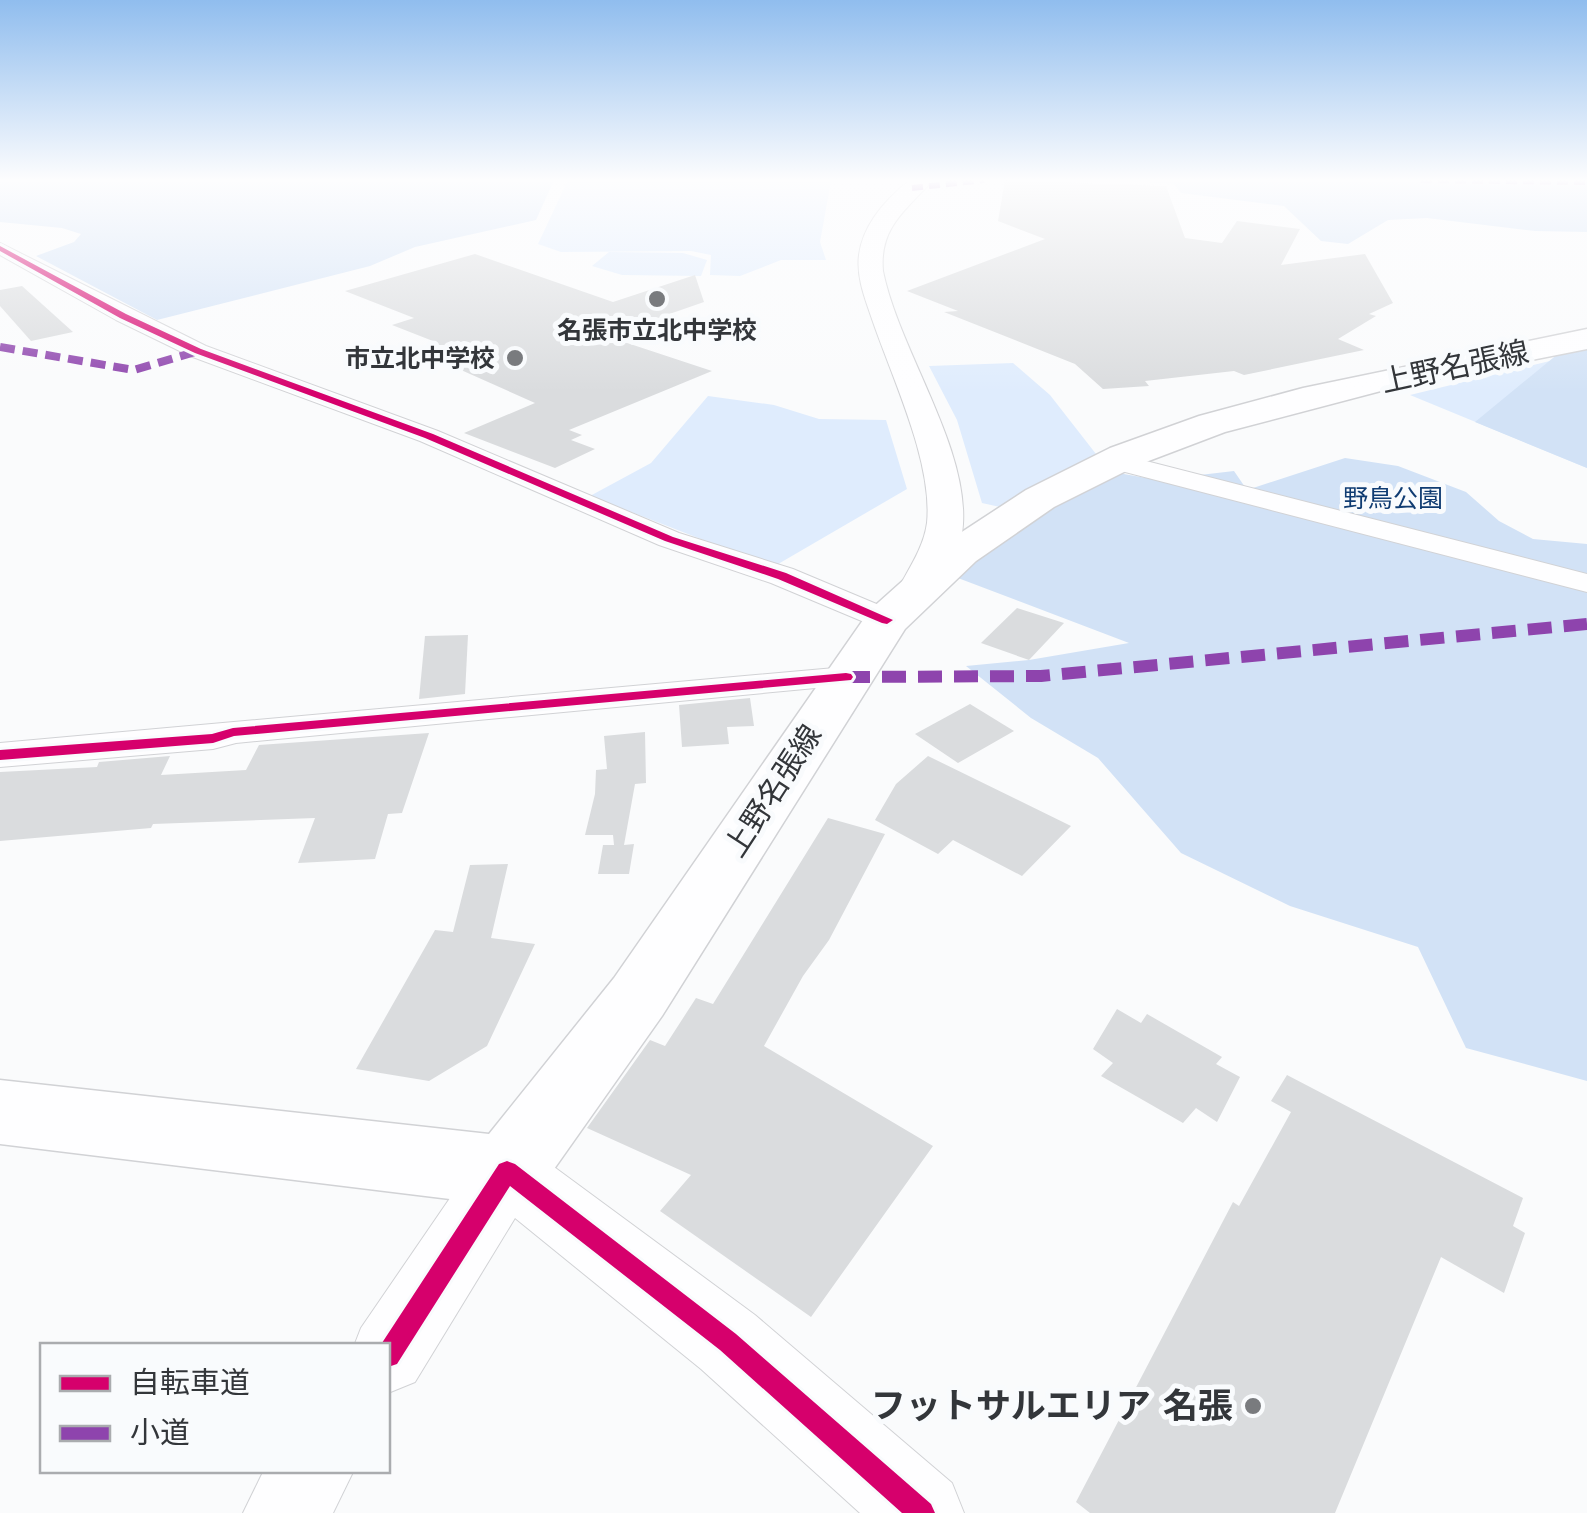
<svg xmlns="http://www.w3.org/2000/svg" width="1587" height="1513" viewBox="0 0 1587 1513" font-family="'DejaVu Sans','Noto Sans JP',sans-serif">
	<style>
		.green { fill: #dfecfd }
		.forest { fill: #d2e2f6 }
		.building { fill: #dadcde }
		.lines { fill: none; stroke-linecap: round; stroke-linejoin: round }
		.minor-casing { stroke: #d1d2d5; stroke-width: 2 }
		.tertiary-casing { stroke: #d1d2d5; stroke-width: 2 }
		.primary-casing { stroke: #d1d2d5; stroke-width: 3 }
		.minor { fill: #fefeff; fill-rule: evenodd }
		.tertiary { fill: #fefeff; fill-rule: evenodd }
		.primary { fill: #fefeff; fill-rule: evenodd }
		.quiet-far2 { stroke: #8e44ad; stroke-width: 6; stroke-dasharray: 11 6; stroke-linecap: butt }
		.quiet-far1 { stroke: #8e44ad; stroke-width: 8; stroke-dasharray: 15 8; stroke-linecap: butt }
		.quiet { stroke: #8e44ad; stroke-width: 12; stroke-dasharray: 24 12; stroke-linecap: butt }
		.cycleway-casing { stroke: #f9fbfd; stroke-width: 6 }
		.cycleway { fill: #d6006c; fill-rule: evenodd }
		.poi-dot { fill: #797b7e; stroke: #f9fbfd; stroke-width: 4 }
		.labels { text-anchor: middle; stroke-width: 10; stroke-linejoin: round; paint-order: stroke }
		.far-poi-label { font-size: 25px; font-weight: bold; fill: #33363a; stroke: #f9fbfd }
		.far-park-label { font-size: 25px; fill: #103c72; stroke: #f9fbfd }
		.street-label { font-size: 30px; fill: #33363a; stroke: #f9fbfd }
		.near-poi-label { font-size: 35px; font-weight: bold; fill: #33363a; stroke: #f9fbfd; text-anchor: end }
	</style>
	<rect width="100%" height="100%" fill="#fafbfc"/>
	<g class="green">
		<polygon points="568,180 831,181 820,242 826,260 781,260 740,276 710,275 711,255 691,251 561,252 538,244"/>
		<polygon points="609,252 683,253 707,260 701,276 622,275 592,266"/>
		<polygon points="1587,352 1587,468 1410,395"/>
		<polygon points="1013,363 1050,395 1096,454 1000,507 982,503 957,420 929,366"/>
		<polygon points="708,396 774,405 819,419 886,420 907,489 773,567 590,496 651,463"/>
	</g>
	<g class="forest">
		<polygon points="0,180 554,180 536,220 415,247 370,266 157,320 36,256 74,242 81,234 62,228 0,222"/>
		<polygon points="1119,180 1587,180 1587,232 1535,231 1427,218 1388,220 1348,244 1321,241 1284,206 1181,193 1174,184"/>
		<polygon points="1587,347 1587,468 1475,422 1559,353"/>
		<polygon points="1345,458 1398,466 1466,492 1499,521 1533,539 1587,544 1587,1081 1466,1048 1418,947 1290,906 1181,853 1098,758 1031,718 966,666 1029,660 1129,643 950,575 1080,484 1113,472 1157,480 1234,471 1247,490"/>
	</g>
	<g class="building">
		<polygon points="1005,180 1166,186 1185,238 1222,243 1237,221 1300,229 1281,265 1365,254 1393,303 1369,314 1376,316 1338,339 1364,350 1244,375 1234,371 1145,381 1149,386 1103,389 1075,364 944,312 958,311 907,291 1045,239 998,221"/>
		<polygon points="475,254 613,302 695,275 704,302 606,336 712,371 569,430 582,435 571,440 595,449 555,468 464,433 535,403 416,350 438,343 392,325 414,318 345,291"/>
		<polygon points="22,286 73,332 31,341 0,306 0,290"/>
		<polygon points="1017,608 1064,623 1029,660 981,643"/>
		<polygon points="468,635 465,694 419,699 425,636"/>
		<polygon points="750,698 754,726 727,727 729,744 682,747 679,705"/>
		<polygon points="970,704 1014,731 958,763 915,734"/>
		<polygon points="645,732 646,783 635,784 624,845 634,844 629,874 598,874 603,845 614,845 613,835 585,835 595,794 596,770 607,769 604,736"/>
		<polygon points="429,733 402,813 388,814 375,859 298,863 315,818 153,824 151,828 0,841 0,772 97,767 99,762 170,756 161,775 246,770 259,745"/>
		<polygon points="928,756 1071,826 1022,876 953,840 938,854 875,820 896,784"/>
		<polygon points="828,818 885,834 829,940 803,976 764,1046 933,1146 811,1317 660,1211 691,1175 587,1128 650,1040 665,1046 696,998 713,1004"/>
		<polygon points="508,864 491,938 535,944 487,1046 429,1081 356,1069 435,930 453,932 470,865"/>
		<polygon points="1117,1009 1141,1023 1147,1014 1222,1057 1216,1064 1240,1077 1217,1122 1196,1108 1183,1123 1101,1076 1113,1063 1093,1049"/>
		<polygon points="1287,1075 1523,1198 1513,1226 1525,1233 1504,1293 1441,1257 1335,1513 1090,1513 1076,1502 1233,1202 1239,1206 1291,1112 1271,1101"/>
	</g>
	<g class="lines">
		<g class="minor-casing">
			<g id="minor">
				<polygon points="0,243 206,346 438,431 679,533 793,569 898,613 903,620 898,627 876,627 771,583 659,545 420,441 190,356 116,320 0,255"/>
				<polygon points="1111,452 1587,574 1587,592 1102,466 1098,460 1102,454"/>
				<polygon points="846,667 858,670 863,677 858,684 236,743 213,749 0,767 0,743"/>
			</g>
		</g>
		<g class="tertiary-casing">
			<g id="tertiary">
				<path d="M910 180H933C907 209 879 227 883 271 899 350 968 445 963 524 962 548 946 576 933 595L919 599 905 595 899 587C910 567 924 546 927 523 933 463 893 380 873 322 866 301 856 278 859 255 863 224 887 198 910 180Z"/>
				<polygon points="507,1141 531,1150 755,1315 952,1483 964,1513 860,1513 701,1369 515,1218 415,1382 388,1393 388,1346 354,1346 361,1328 483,1150"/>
				<polygon points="264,1470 354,1470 333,1513 243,1513"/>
			</g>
		</g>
		<g class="primary-casing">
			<polygon id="primary" points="1587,329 1587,349 1396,387 1225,432 1138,465 1054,507 976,561 905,629 662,1016 535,1196 507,1206 0,1144 0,1080 489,1134 614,978 870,610 945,543 1026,490 1110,448 1199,416 1303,388"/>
		</g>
		<use href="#minor" class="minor"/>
		<use href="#tertiary" class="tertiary"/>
		<use href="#primary" class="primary"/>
		<g class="quiet-far2">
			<polyline points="1421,180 1587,182"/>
			<polyline points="912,188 984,180"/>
		</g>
		<polyline class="quiet-far1" points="0,347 134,370 198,351"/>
		<polyline class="quiet" points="846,677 1041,676 1587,624"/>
		<g class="cycleway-casing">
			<g id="cycleway">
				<polygon points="0,246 126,314 201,349 433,434 673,537 786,573 893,620 887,624 882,623 778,579 665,541 425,438 195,353 120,318 0,251"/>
				<polygon points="846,673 851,674 853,677 851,680 234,736 213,743 0,760 0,750 212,734 233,728"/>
				<polygon points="507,1161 515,1164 736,1334 931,1504 935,1513 902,1513 720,1350 510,1186 397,1364 388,1367 388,1346 380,1346 499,1164"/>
			</g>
		</g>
		<use href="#cycleway" class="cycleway"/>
	</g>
	<linearGradient id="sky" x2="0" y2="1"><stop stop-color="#90bdee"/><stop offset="0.46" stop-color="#fdfdfe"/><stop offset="1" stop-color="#fdfdfe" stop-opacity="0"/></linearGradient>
	<rect width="1587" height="392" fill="url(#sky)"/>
	<g class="poi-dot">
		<circle cx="657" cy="299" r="10"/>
		<circle cx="515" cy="358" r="10"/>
		<circle cx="1253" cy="1406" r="10"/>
	</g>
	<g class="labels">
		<g class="far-poi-label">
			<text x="657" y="339">名張市立北中学校</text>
			<text x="495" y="367" text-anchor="end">市立北中学校</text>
		</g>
		<g class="far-park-label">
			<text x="1393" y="507">野鳥公園</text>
		</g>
		<g class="street-label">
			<text transform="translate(1455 367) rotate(-12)" y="10">上野名張線</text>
			<text transform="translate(773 791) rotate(-57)" y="10">上野名張線</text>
		</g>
		<g class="near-poi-label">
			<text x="1233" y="1418">フットサルエリア 名張</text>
		</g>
	</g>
	<rect x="40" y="1343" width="350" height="130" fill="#f9fbfd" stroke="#aaacaf" stroke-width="2.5"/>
	<rect x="60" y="1376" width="50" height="15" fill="#d6006c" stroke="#aaacaf" stroke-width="2.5"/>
	<text x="130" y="1393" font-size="30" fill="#33363a">自転車道</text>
	<rect x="60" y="1426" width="50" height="15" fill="#8e44ad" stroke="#aaacaf" stroke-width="2.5"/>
	<text x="130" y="1443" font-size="30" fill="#33363a">小道</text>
</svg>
